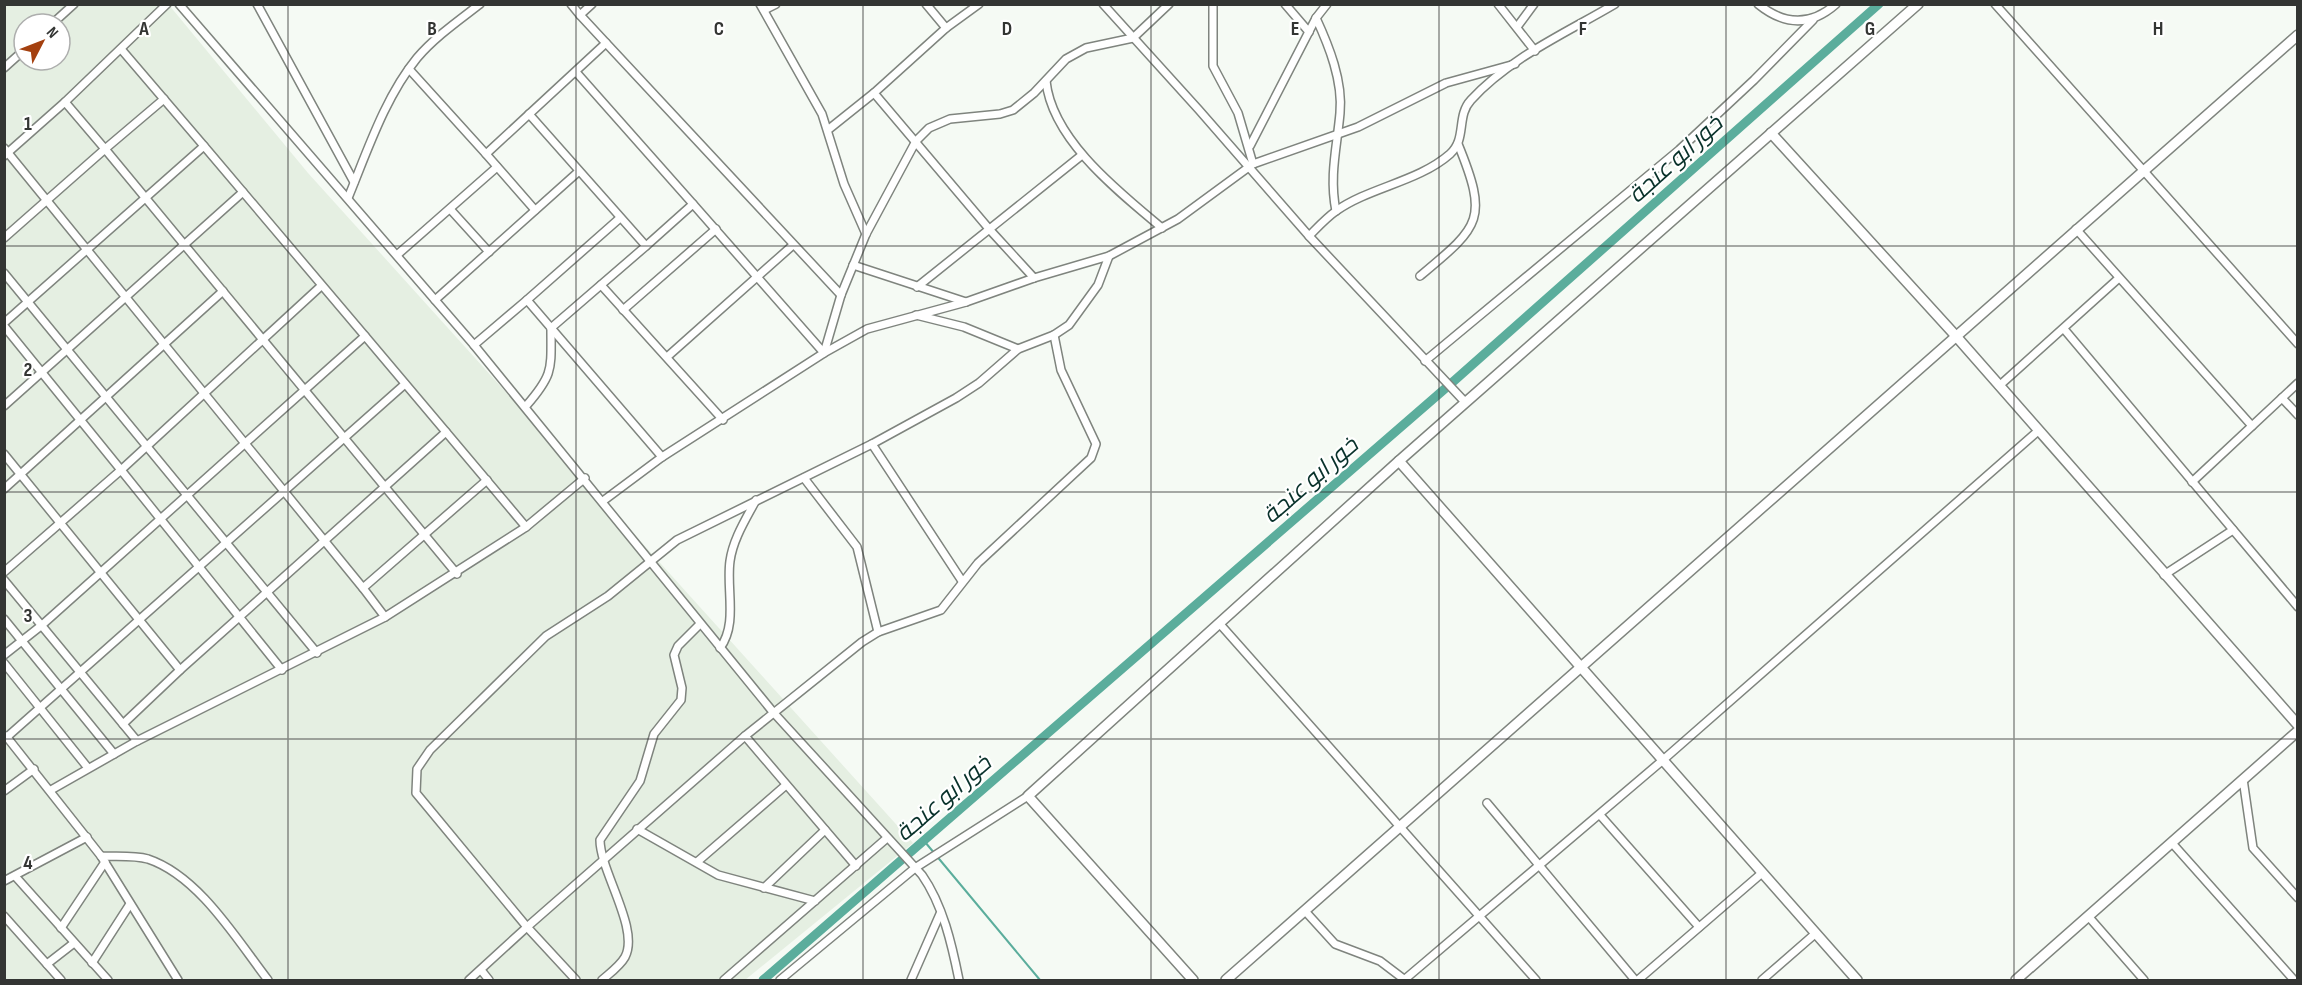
<svg xmlns="http://www.w3.org/2000/svg" width="2302" height="985" viewBox="0 0 2302 985" font-family="'Sofia Sans Condensed',Cairo,sans-serif">
	<style>
		.built { fill: #e5efe2; fill-rule: evenodd }
		.lines { fill: none; stroke-linecap: round; stroke-linejoin: round }
		.stream { stroke: #5bad9c; stroke-width: 2 }
		.canal { stroke: #5bad9c; stroke-width: 9 }
		.minor-casing { stroke: #7f847e; stroke-width: 10 }
		.tertiary-casing { stroke: #7f847e; stroke-width: 12 }
		.minor { stroke: #fff; stroke-width: 7 }
		.tertiary { stroke: #fff; stroke-width: 9 }
		.grid { fill: none; stroke: #333533; stroke-width: 1.5; stroke-opacity: 0.55 }
		.labels { text-anchor: middle; stroke-width: 4.5; stroke-linejoin: round; paint-order: stroke }
		.water-label { font-size: 24px; font-style: italic; fill: #08312a; stroke: #fff }
		.grid-label { font-size: 20px; text-anchor: middle; font-weight: bold; fill: #333533; stroke: #fff; stroke-width: 4.5; stroke-linejoin: round; paint-order: stroke }
	</style>
	<rect width="100%" height="100%" fill="#f5faf4"/>
	<path class="built" d="M5 5H169L308 173 913 843 745 980H5ZM24 24H60V60H24Z"/>
	<g class="lines">
		<polyline class="stream" points="925,842 1040,980"/>
		<polyline class="canal" points="763,980 1455,380 1879,4"/>
		<g class="minor-casing">
			<g id="minor">
				<path d="M179 4 474 345 773 712 922 875C943 905 952 945 959 980"/>
				<polyline points="257,4 354,182"/>
				<polyline points="571,4 580,15"/>
				<polyline points="760,4 822,114 844,184 866,234"/>
				<polyline points="926,4 946,28"/>
				<polyline points="979,4 946,28 874,93 990,230 1034,278"/>
				<polyline points="1103,4 1199,110 1309,236 1465,402"/>
				<polyline points="1213,4 1213,66 1238,113 1253,164"/>
				<polyline points="1285,4 1309,32"/>
				<polyline points="1498,4 1535,51"/>
				<path d="M1758 4C1785 26 1811 26 1836 4"/>
				<polyline points="1995,4 2298,344"/>
				<polyline points="764,10 776,4"/>
				<path d="M1316 18C1329 46 1343 81 1340 113 1337 147 1329 176 1336 211"/>
				<polyline points="52,24 74,4"/>
				<polyline points="1517,27 1534,4"/>
				<polyline points="606,43 841,295"/>
				<polyline points="121,49 204,146"/>
				<polyline points="4,68 24,50"/>
				<polyline points="409,69 486,154"/>
				<polyline points="576,72 693,204"/>
				<path d="M1046 81C1052 140 1119 192 1162 228"/>
				<polyline points="65,102 167,4"/>
				<polyline points="529,114 646,246 551,328"/>
				<polyline points="829,129 874,93"/>
				<polyline points="1250,146 1316,18 1327,4"/>
				<polyline points="4,148 363,588 487,480"/>
				<polyline points="4,156 65,102 105,149 164,99"/>
				<path d="M348 198C367 152 385 97 417 58 435 37 458 21 480 4"/>
				<polyline points="450,209 489,252"/>
				<polyline points="535,210 486,154 606,43 580,15 592,4"/>
				<polyline points="2076,229 2252,426"/>
				<path d="M1309 236C1317 228 1326 218 1336 211 1370 187 1418 182 1450 154 1467 139 1456 116 1471 100 1509 58 1566 33 1615 4"/>
				<polyline points="4,238 105,149 457,574"/>
				<polyline points="646,246 693,204 824,353 867,329 966,302 1034,278 1109,256 1178,219 1253,164 1358,127 1446,83 1515,64"/>
				<polyline points="397,255 497,167"/>
				<polyline points="853,265 966,302"/>
				<polyline points="4,273 317,653"/>
				<path d="M1420 276C1480 226 1489 220 1458 144"/>
				<polyline points="601,285 723,420"/>
				<polyline points="917,287 1082,155"/>
				<polyline points="435,300 578,172"/>
				<polyline points="527,300 620,218"/>
				<polyline points="623,310 716,229"/>
				<polyline points="916,315 964,327 1018,349"/>
				<polyline points="4,323 204,146 365,336"/>
				<polyline points="4,326 121,470 321,286"/>
				<polyline points="2064,329 2298,607"/>
				<polyline points="474,345 527,300 662,457"/>
				<polyline points="667,357 793,245"/>
				<polyline points="1425,361 1679,150 1754,80 1813,20"/>
				<polyline points="1999,386 2119,278"/>
				<polyline points="2282,398 2298,415"/>
				<polyline points="4,406 243,192"/>
				<path d="M526 406C554 374 551 369 551 328"/>
				<polyline points="872,444 962,581"/>
				<polyline points="4,454 180,670 123,724"/>
				<polyline points="804,478 857,547 878,632"/>
				<polyline points="2192,482 2298,383"/>
				<polyline points="4,489 223,291"/>
				<polyline points="603,501 662,457 824,353 841,295 866,234 916,141 929,128 950,119 1000,114 1013,110 1034,93 1066,59 1086,48 1133,38 1169,4"/>
				<polyline points="4,572 121,470 282,670"/>
				<polyline points="2164,575 2233,530"/>
				<polyline points="4,580 137,741"/>
				<polyline points="363,588 385,617"/>
				<polyline points="4,619 114,754"/>
				<polyline points="1219,623 1536,980"/>
				<path d="M720 648C738 624 726 589 730 561 733 539 746 519 756 500"/>
				<polyline points="4,655 42,625 365,336 446,432"/>
				<polyline points="4,663 88,768"/>
				<polyline points="180,670 446,432 526,527 585,478"/>
				<polyline points="6,736 101,856 178,980"/>
				<polyline points="745,736 856,866"/>
				<polyline points="7,737 405,384"/>
				<polyline points="2243,779 2253,848 2298,898"/>
				<polyline points="51,790 137,741 385,617 526,527"/>
				<polyline points="4,791 34,769"/>
				<polyline points="1487,803 1635,980"/>
				<polyline points="1600,815 1699,927"/>
				<polyline points="637,829 718,875 815,901"/>
				<polyline points="2172,843 2294,980"/>
				<path d="M101 856C116 857 133 855 148 859 199 876 237 940 268 980"/>
				<polyline points="697,862 786,785"/>
				<polyline points="15,876 108,980"/>
				<polyline points="4,881 87,837"/>
				<polyline points="764,888 825,830"/>
				<polyline points="1305,911 1335,944 1380,961 1405,980"/>
				<polyline points="4,916 61,980"/>
				<polyline points="2088,916 2144,980"/>
				<polyline points="61,928 105,862"/>
				<polyline points="92,963 130,904"/>
				<polyline points="47,964 74,943"/>
				<polyline points="481,970 489,980"/>
				<polyline points="469,980 527,927 416,793 417,769 430,750 546,636 608,596 677,540 872,444 956,398 979,383 1018,349 1054,335 1069,325 1098,285 1109,256"/>
				<polyline points="576,980 527,927 745,736 862,642 878,632 941,610 978,563 1091,458 1096,444 1061,370 1054,335"/>
				<path d="M602 980C610 973 620 966 625 957 640 929 600 871 600 840L640 781 654 734 681 700 682 688 674 655 678 646 700 624"/>
				<polyline points="724,980 887,838"/>
				<polyline points="780,980 915,868 1028,796"/>
				<polyline points="911,980 940,914"/>
				<polyline points="1404,980 1663,760 2038,431"/>
				<polyline points="1638,980 1762,873"/>
				<polyline points="1762,980 1816,933"/>
			</g>
		</g>
		<g class="tertiary-casing">
			<g id="tertiary">
				<polyline points="1771,133 1955,335 2298,725"/>
				<polyline points="1399,461 1857,980"/>
				<polyline points="1193,980 1028,796 1399,461 1918,4"/>
				<polyline points="1226,980 2298,35"/>
				<polyline points="2016,980 2298,731"/>
			</g>
		</g>
		<use href="#minor" class="minor"/>
		<use href="#tertiary" class="tertiary"/>
	</g>
	<path class="grid" d="M288 4V980M576 4V980M863 4V980M1151 4V980M1439 4V980M1726 4V980M2014 4V980M4 246H2298M4 492H2298M4 739H2298"/>
	<g class="labels">
		<g class="water-label">
			<text transform="translate(1675 159) rotate(-42)" y="8">خور ابو عنجة</text>
			<text transform="translate(1310 480) rotate(-41)" y="8">خور ابو عنجة</text>
			<text transform="translate(943 798) rotate(-41)" y="8">خور ابو عنجة</text>
		</g>
	</g>
	<g class="grid-label">
		<text x="144" y="35">A</text>
		<text x="432" y="35">B</text>
		<text x="719" y="35">C</text>
		<text x="1007" y="35">D</text>
		<text x="1295" y="35">E</text>
		<text x="1583" y="35">F</text>
		<text x="1870" y="35">G</text>
		<text x="2158" y="35">H</text>
		<text x="28" y="130">1</text>
		<text x="28" y="376">2</text>
		<text x="28" y="622">3</text>
		<text x="28" y="869">4</text>
	</g>
	<rect width="2302" height="985" fill="none" stroke="#333533" stroke-width="12"/>
	<g transform="translate(42 42) rotate(48)"><circle r="28" fill="#ffffff" stroke="#adaead" stroke-width="1.5"/>
	<path d="M0-4.5L10 22L0 15L-10 22Z" fill="#a4400f"/>
	<text y="-9" font-size="16" font-weight="bold" text-anchor="middle" fill="#333533">N</text>
	</g>
</svg>
